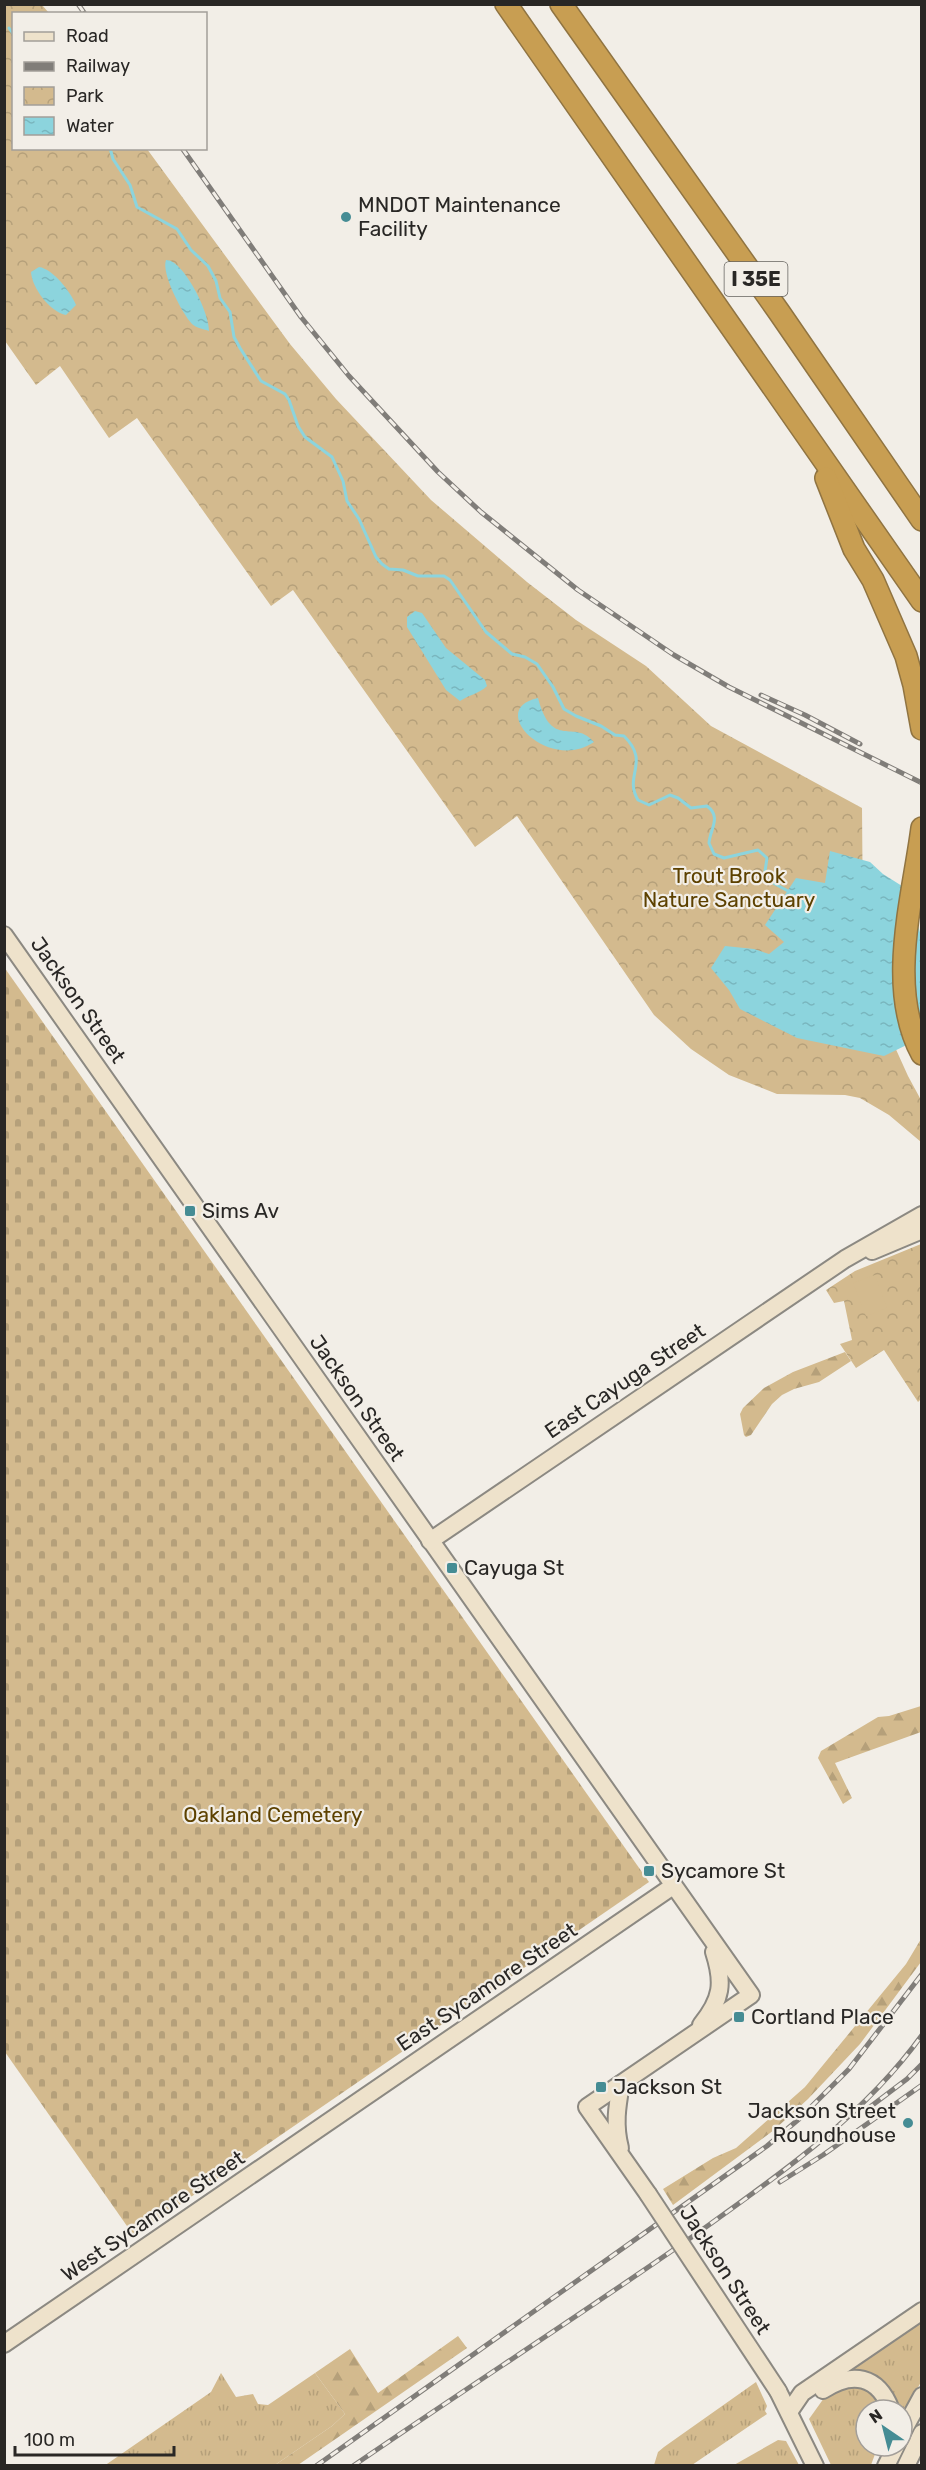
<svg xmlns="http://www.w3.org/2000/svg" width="926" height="2470" viewBox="0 0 926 2470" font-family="Rubik,sans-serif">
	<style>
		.grass { fill: url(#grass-tufts) }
		.forest { fill: url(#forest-firs) }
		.cemetery { fill: url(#cemetery-stones) }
		.park { fill: url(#park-crowns) }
		.pitch { fill: #d3ba8e }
		.water { fill: url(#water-ripples) }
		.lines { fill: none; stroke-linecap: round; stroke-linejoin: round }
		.stream { stroke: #8cd4dd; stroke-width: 3 }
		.secondary-casing { stroke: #8c8982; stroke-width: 20 }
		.highway-casing { stroke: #907442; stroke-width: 24 }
		.secondary { stroke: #eee2cb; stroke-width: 16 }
		.highway { stroke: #c89e52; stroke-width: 21 }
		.rail-casing { stroke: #807d79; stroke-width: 5 }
		.rail { stroke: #f2eee7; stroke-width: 3; stroke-dasharray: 9; stroke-linecap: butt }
		.secondary-bridge-casing { stroke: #8c8982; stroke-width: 20; stroke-linecap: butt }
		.secondary-bridge { stroke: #eee2cb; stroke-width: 16 }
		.poi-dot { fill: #458c94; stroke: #f2eee7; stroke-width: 2 }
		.labels { text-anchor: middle; stroke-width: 4.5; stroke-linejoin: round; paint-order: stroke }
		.shield { fill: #f2eee7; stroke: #65635f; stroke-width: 1.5 }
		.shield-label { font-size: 20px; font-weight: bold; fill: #292725 }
		.poi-label { font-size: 21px; fill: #292725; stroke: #f2eee7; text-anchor: start }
		.park-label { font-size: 21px; fill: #5d4100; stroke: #f2eee7 }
		.street-label { font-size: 21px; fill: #292725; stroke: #f2eee7 }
	</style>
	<defs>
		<pattern id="grass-tufts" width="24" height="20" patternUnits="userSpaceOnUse" patternTransform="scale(1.5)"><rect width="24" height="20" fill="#d3ba8e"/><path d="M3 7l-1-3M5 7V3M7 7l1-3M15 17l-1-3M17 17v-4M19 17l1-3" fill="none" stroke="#b5a07a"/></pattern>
		<pattern id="forest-firs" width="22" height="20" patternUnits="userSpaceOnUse" patternTransform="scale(1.5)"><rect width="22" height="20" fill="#d3ba8e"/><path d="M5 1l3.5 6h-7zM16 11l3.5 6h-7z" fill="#b5a07a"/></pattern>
		<pattern id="cemetery-stones" width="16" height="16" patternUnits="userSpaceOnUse" patternTransform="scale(1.5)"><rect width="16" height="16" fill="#d3ba8e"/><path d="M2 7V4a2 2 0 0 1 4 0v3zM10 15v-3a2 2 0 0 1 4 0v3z" fill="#b5a07a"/></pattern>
		<pattern id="park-crowns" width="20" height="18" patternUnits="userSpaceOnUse" patternTransform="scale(1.5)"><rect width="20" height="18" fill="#d3ba8e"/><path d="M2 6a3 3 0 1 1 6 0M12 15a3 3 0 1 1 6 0" fill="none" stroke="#b5a07a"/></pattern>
		<pattern id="water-ripples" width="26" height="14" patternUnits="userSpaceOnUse" patternTransform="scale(1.5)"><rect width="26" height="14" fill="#8cd4dd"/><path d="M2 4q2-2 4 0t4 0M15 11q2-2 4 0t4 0" fill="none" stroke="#79b6be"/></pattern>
	</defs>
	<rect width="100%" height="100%" fill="#f2eee7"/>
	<g class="grass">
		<polygon points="921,2317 921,2382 902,2416 902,2410 898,2410 896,2404 841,2375"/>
		<polygon points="221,2373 236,2397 253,2394 258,2404 268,2405 315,2373 345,2414 332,2426 275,2465 104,2466 211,2392"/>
		<polygon points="756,2382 767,2406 765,2411 767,2414 692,2465 654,2465 658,2452 664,2447"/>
		<polygon points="851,2384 872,2390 886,2410 866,2410 866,2446 878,2446 871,2465 831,2465 809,2419 824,2398"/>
		<polygon points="778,2440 786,2441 799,2465 734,2465"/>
	</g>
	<g class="forest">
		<polygon points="845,1352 851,1361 819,1382 794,1389 782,1395 772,1404 751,1435 746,1437 744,1435 740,1414 743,1408 764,1388 793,1372"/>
		<polygon points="921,1706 921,1732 835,1763 852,1798 843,1804 818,1758 821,1751 878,1717 889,1716"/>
		<polygon points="921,1939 921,1962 860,2044 808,2099 774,2130 673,2205 663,2189 713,2158 736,2148 805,2087 906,1964"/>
		<polygon points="458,2336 467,2348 298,2465 275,2465 332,2426 345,2414 315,2373 350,2349 378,2393"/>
	</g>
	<polygon class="cemetery" points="4,967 649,1882 134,2236 5,2052"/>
	<g class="park">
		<polygon points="4,5 42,5 49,13 14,14 14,148 147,149 290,344 336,399 431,500 527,582 576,620 646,666 711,726 862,808 863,929 889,1034 908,1076 921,1100 921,1142 889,1115 860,1098 845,1095 777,1094 729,1075 691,1049 654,1015 517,816 475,847 293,590 271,606 137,418 109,438 60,366 36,385 5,341"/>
		<polygon points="921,1244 921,1399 918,1402 884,1350 856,1368 840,1344 852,1340 844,1301 834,1303 826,1290 855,1271"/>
	</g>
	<polygon class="pitch" points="875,1275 887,1308 866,1316 853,1283"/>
	<g class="water">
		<path d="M166 260C184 260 210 314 209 331 204 329 196 328 192 324 182 313 161 273 166 260Z"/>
		<path d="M39 267C53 269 70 291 76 305L66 315C50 312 32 288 31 272Z"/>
		<path d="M415 611 422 613 446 648 485 680 487 686C480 693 469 695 460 701L446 690 407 627V617Z"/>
		<path d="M538 698C552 751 574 718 594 742 549 773 485 709 538 698Z"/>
		<polygon points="830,851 870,862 883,874 902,886 912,904 921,936 921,1038 884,1056 797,1038 740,1009 729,990 711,968 725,946 754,949 769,954 784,942 765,925 796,878 825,883"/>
	</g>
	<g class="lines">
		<g class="stream">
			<polyline points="9,28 14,35"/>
			<path d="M110 148 113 159 130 185 137 207 177 229 191 250 208 266 216 281 220 298 230 312 234 337 240 348 261 381 285 394 289 400 298 426 305 437 332 457 343 481 347 501 359 519 376 557 382 564 389 569 403 570 418 576H444L450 580 486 632 512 654 525 657 537 664 553 687 564 709 576 716 601 726 615 735 624 736C651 763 623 775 638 800L649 805 670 795 678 798 691 808 707 806C722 817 710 829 709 843L714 854 724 858 758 850 767 858 764 878 788 891"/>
		</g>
		<g class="secondary-casing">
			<g id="secondary">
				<polyline points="4,935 751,1995 587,2107 648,2194"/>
				<polyline points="872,1251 922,1230"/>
				<polyline points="430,1541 845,1259 922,1215"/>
				<path d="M701 2025C722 1999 724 1983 714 1952"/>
				<path d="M620 2148C614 2125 617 2107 621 2084"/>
				<polyline points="4,2344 673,1886"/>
				<path d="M823 2390C852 2371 878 2375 891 2410"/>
				<polyline points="778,2391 815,2466"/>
				<polyline points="789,2412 802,2393 922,2311"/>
				<polyline points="902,2433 922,2396"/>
				<polyline points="886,2466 896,2446"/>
				<polyline points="906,2466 922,2433"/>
			</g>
		</g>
		<g class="highway-casing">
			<g id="highway">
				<polyline points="506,4 922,601"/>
				<polyline points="561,4 779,312 922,520"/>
				<polyline points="826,478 854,549 873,580 906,656 914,685 922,729"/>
				<path d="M922 828C913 898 886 988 922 1054"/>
			</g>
		</g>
		<use href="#secondary" class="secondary"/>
		<use href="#highway" class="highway"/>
		<g class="rail-casing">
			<g id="rail">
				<polyline points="78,4 85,14"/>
				<polyline points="182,148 301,317 349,376 438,472 481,512 578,590 674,655 729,687 922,783"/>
				<polyline points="761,695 805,715 860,744"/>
				<polyline points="866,2110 907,2079 922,2064"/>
				<polyline points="780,2182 823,2155 922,2085"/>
				<polyline points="316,2466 767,2146 799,2119 849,2069 922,1974"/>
				<path d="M353 2466C468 2387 585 2312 699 2232 779 2175 864 2116 922 2035"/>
			</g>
		</g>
		<use href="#rail" class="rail"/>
		<g class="secondary-bridge-casing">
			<polyline id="secondary-bridge" points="648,2194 778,2391"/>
		</g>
		<use href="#secondary-bridge" class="secondary-bridge"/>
	</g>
	<g class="poi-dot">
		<circle cx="346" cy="217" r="6"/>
		<rect x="184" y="1205" width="12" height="12" rx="3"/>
		<rect x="446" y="1562" width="12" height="12" rx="3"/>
		<rect x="643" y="1865" width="12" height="12" rx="3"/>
		<rect x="733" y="2011" width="12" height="12" rx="3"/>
		<rect x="595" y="2081" width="12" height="12" rx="3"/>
		<circle cx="908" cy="2123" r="6"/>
	</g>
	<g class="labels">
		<rect class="shield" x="724.5" y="262" width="63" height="34" rx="4.5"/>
		<g class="shield-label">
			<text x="756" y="286">I 35E</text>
		</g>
		<g class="poi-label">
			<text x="358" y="212">MNDOT Maintenance<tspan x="358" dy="24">Facility</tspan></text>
			<text x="202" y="1218">Sims Av</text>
			<text x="464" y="1575">Cayuga St</text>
			<text x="661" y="1878">Sycamore St</text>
			<text x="751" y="2024">Cortland Place</text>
			<text x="613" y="2094">Jackson St</text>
			<text x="896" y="2118" text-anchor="end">Jackson Street<tspan x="896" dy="24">Roundhouse</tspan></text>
		</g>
		<g class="park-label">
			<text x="729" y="883">Trout Brook<tspan x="729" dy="24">Nature Sanctuary</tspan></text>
			<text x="273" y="1822">Oakland Cemetery</text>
		</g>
		<g class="street-label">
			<text transform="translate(78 1000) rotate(55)" y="7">Jackson Street</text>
			<text transform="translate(625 1381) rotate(-34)" y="7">East Cayuga Street</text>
			<text transform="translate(357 1398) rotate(55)" y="7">Jackson Street</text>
			<text transform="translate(487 1987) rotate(-34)" y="7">East Sycamore Street</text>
			<text transform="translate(153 2216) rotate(-34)" y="7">West Sycamore Street</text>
			<text transform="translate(725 2270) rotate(57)" y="7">Jackson Street</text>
		</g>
	</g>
	<rect width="926" height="2470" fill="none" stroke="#292725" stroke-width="12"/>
	<rect x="12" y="12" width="195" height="138" fill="#f2eee7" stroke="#a29e99" stroke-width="1.5"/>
	<rect x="24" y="32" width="30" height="9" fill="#eee2cb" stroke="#a29e99" stroke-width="1.5"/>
	<text x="66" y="42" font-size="18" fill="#292725">Road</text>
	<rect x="24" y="62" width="30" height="9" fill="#807d79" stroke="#a29e99" stroke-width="1.5"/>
	<text x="66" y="72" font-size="18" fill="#292725">Railway</text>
	<rect x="24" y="87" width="30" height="18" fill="url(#park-crowns)" stroke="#a29e99" stroke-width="1.5"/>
	<text x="66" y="102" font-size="18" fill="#292725">Park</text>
	<rect x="24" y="117" width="30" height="18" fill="url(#water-ripples)" stroke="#a29e99" stroke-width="1.5"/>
	<text x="66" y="132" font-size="18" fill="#292725">Water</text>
	<g transform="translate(884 2428) rotate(325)"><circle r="28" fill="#f2eee7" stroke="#a29e99" stroke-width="1.5"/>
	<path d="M0-4.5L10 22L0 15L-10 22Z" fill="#458c94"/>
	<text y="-9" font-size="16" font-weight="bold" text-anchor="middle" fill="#292725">N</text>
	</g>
	<path d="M15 2446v9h159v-9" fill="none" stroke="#292725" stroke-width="3"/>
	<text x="24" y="2446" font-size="18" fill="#292725" stroke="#f2eee7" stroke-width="4.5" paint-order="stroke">100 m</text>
</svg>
